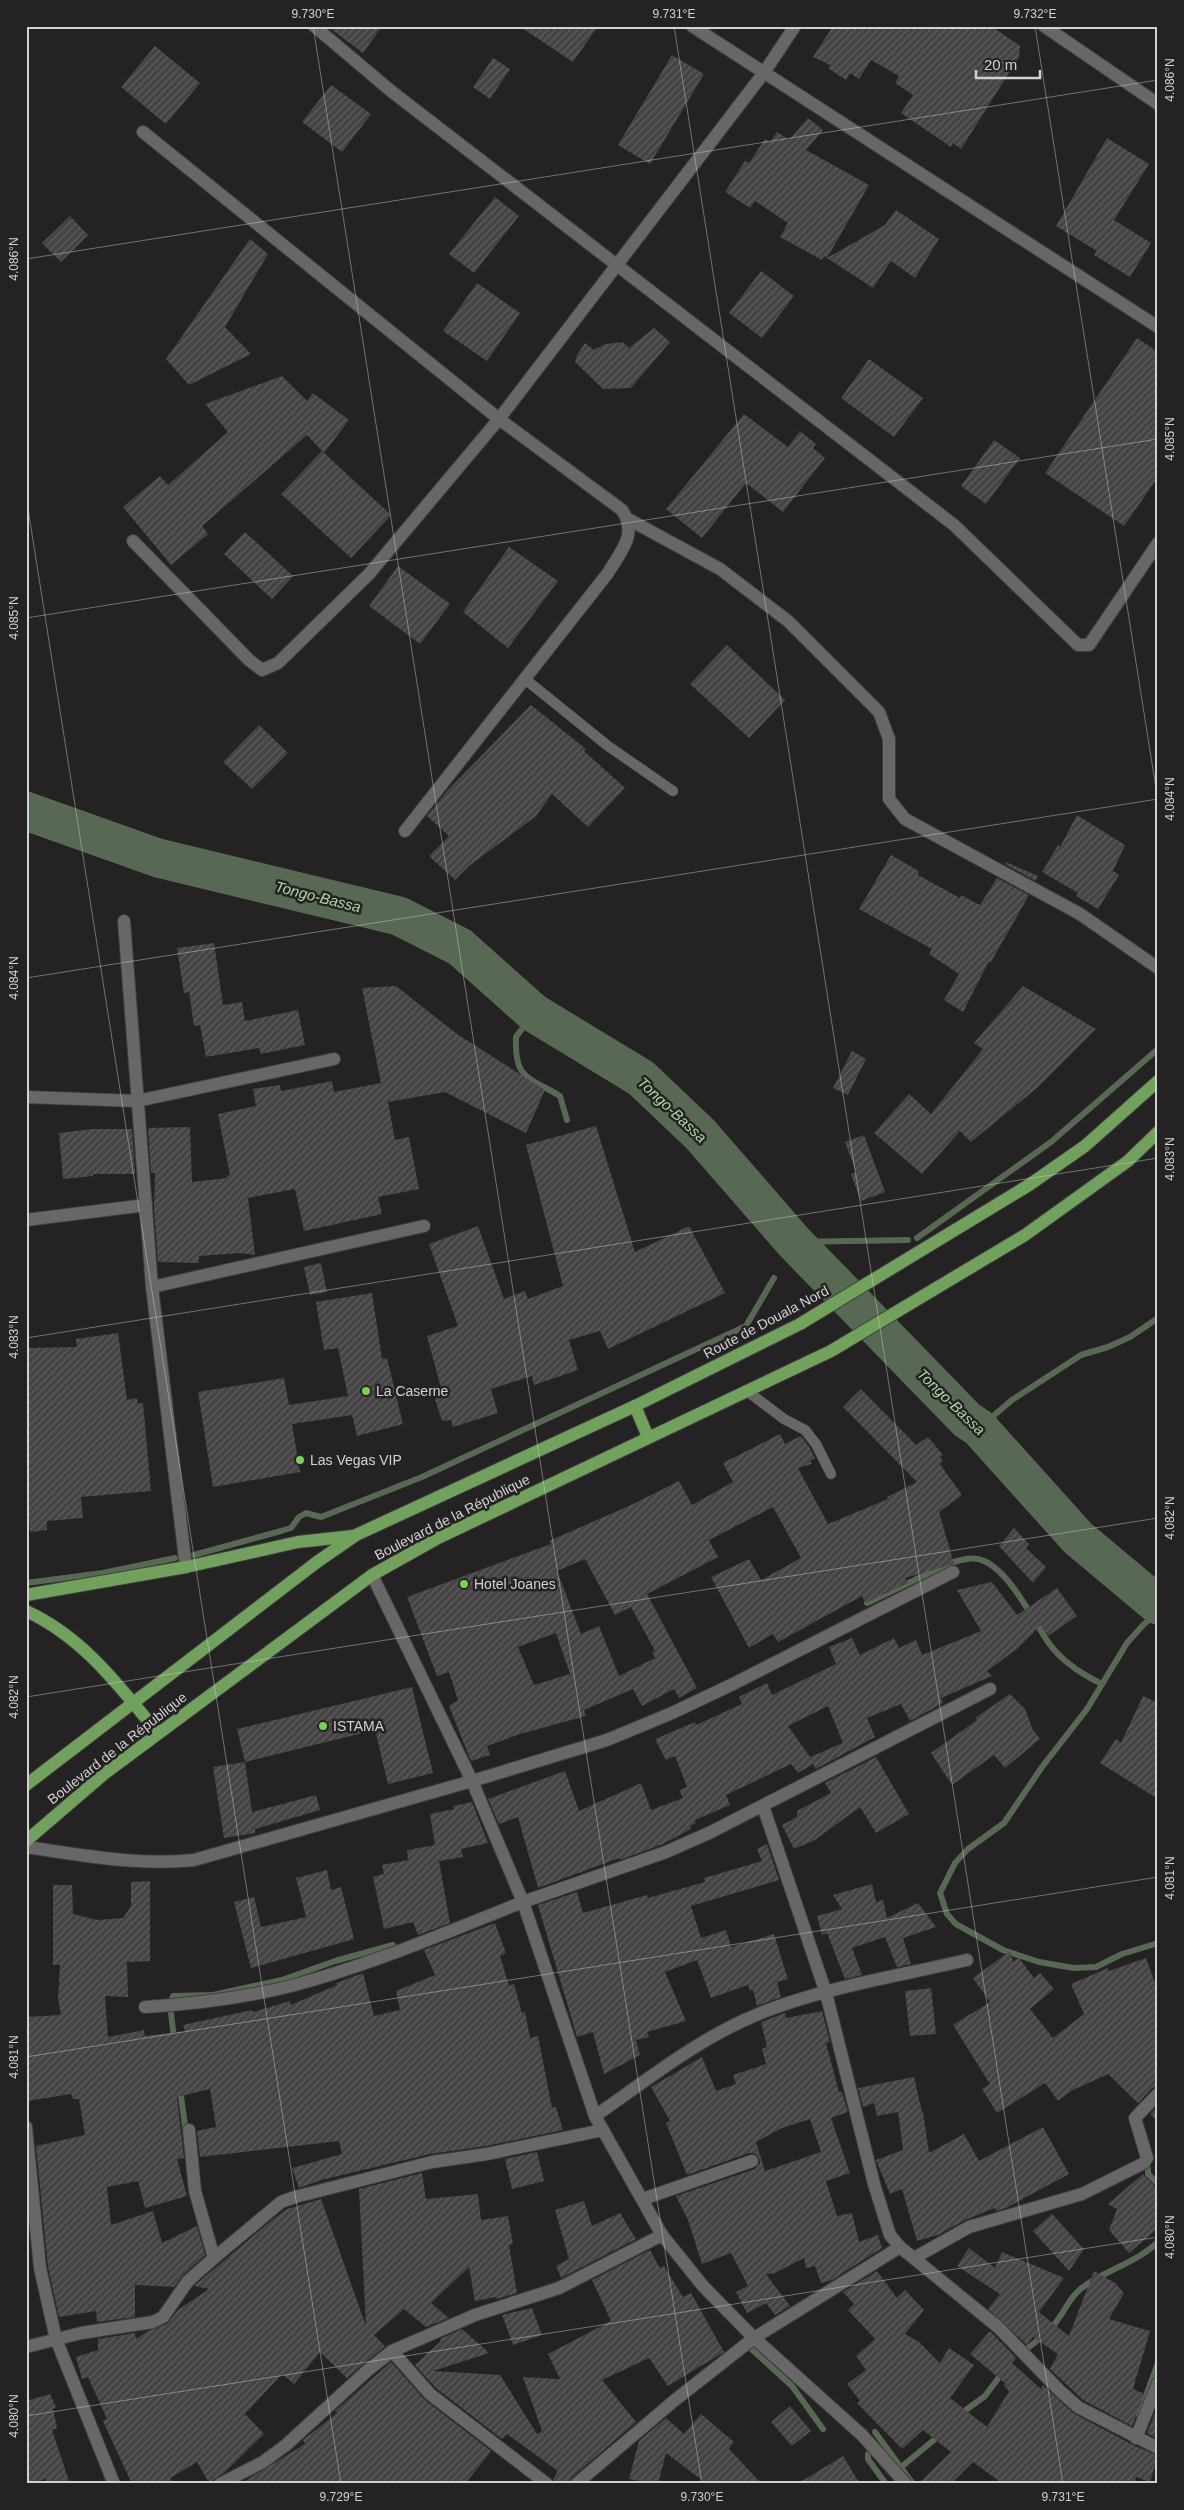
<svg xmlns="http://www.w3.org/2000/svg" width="1184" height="2510" viewBox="0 0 1184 2510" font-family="Helvetica,sans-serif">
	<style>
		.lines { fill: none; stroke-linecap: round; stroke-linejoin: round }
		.stream { stroke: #576952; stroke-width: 6 }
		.river { stroke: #576952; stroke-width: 39 }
		.building { fill: url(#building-hatch); fill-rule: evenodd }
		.lane-casing { stroke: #403f3f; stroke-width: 11 }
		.street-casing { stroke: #403f3f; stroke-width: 14 }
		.primary-casing { stroke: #403f3f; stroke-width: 14 }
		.lane { stroke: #696667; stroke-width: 10 }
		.street { stroke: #696667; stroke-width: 12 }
		.primary { stroke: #71a15d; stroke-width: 12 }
		.ticks { fill: none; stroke: #d3d2d2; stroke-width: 1; stroke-opacity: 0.45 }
		.poi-dot { fill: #79d157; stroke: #242223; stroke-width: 2 }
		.labels { text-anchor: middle; stroke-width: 5; stroke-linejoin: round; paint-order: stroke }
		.street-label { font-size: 14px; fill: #d3d2d2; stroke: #242223 }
		.poi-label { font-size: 14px; fill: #d3d2d2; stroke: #242223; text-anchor: start }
		.water-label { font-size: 15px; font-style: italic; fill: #b3d5a8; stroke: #242223 }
		.neatline { fill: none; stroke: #d3d2d2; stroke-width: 2 }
		.ticks-label { font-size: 12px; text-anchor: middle; fill: #d3d2d2 }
	</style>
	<defs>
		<pattern id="building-hatch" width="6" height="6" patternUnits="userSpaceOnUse" patternTransform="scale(1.25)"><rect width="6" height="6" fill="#464344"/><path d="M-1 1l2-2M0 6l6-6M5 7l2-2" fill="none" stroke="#605d5e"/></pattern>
	</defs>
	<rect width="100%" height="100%" fill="#242223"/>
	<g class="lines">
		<g class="stream">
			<path d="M534 1013 516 1037C514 1080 529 1077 560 1096L567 1120"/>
			<polyline points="917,1238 1051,1142 1158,1049"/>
			<polyline points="794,1242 908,1240"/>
			<polyline points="979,1428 1012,1400 1081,1355 1108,1347 1130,1337 1158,1318"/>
			<polyline points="194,1555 281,1531 291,1528 299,1517 306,1513 321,1517 422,1477 746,1326 774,1278"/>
			<polyline points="26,1583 103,1573 175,1558"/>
			<path d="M867 1603 948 1564C957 1561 968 1557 978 1559 1007 1565 1033 1620 1048 1642 1062 1662 1081 1674 1102 1684"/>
			<polyline points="1158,1613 1144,1624 1127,1643 1087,1709 1042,1767 1004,1823 968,1849 955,1863 940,1893 947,1914 956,1924 1003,1950 1039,1962 1074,1968 1096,1967 1122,1954 1158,1943"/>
			<polyline points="171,2002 173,1996 213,1995 282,1980 335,1961 393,1945"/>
			<polyline points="171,2013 174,2039"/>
			<polyline points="180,2089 186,2133"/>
			<polyline points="1148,2169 1148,2174 1158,2184"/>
			<path d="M1050 2329C1064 2316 1068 2296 1086 2285 1109 2269 1137 2262 1158 2242"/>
			<polyline points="746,2344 792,2386 823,2429"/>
			<polyline points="1028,2348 1043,2336"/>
			<polyline points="959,2415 985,2396 1003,2372"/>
			<polyline points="1139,2415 1158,2363"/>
			<polyline points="875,2432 913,2484"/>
			<polyline points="871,2451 868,2454 868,2459 886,2484"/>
			<polyline points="900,2468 940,2435"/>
		</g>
		<polyline class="river" points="26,811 158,858 399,916 460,947 534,1013 641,1078 700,1134 794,1242 967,1420 979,1428 1078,1538 1158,1605"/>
	</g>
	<g class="building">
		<polygon points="327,26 382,26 363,53"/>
		<polygon points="519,26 598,26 573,62"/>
		<polygon points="833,26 991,26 1020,46 1019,57 961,149 953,143 951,147 901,113 913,95 895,83 899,76 871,60 859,79 850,73 846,80 828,68 830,65 813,57"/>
		<polygon points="155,46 200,83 166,124 121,87"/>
		<polygon points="672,55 704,74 650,164 618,145"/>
		<polygon points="493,58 510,69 490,99 473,87"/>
		<polygon points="331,85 371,114 342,152 302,122"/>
		<polygon points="808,118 823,130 806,150 869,185 827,258 885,225 896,210 939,239 915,278 891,261 873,288 824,256 822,260 780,237 788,223 755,201 750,208 725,192 745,161 749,163 765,139 770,142 777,132 789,140"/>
		<polygon points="1107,138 1149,164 1114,220 1151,243 1130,277 1094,255 1097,251 1056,226"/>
		<polygon points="495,197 519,216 474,273 449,254"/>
		<polygon points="70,216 88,235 61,262 42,243"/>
		<polygon points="250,239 268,254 225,327 251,354 189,385 166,359"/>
		<polygon points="761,271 794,296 762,338 729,313"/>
		<polygon points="477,283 520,313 487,361 443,331"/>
		<polygon points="654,328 670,342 631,388 603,389 575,362 577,355 585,343 594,350 605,344 623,342 629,348"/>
		<polygon points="1137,338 1158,352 1158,477 1124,526 1045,473"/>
		<polygon points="869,359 923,398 894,437 841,398"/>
		<polygon points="282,376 307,401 313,393 349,420 324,453 307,435 202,526 208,534 171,565 123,507 160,476 168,485 228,432 205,404"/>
		<polygon points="744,414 788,447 800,431 816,444 813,448 825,458 783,512 746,483 702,538 666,509"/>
		<polygon points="994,440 1020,458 986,504 961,486"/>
		<polygon points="322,451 391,515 351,558 281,494"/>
		<polygon points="245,532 293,576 272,599 224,554"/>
		<polygon points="509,547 558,581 508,648 463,612"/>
		<polygon points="398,566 450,604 420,644 369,606"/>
		<polygon points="727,645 785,700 749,738 690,684"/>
		<polygon points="531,705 586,749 584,751 625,788 588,827 552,794 536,816 469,866 455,880 429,856 449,836 427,816 447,791"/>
		<polygon points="259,725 288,753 252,789 223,762"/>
		<polygon points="1077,815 1125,845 1113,871 1119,875 1098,909 1076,896 1078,893 1042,872 1058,845 1060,847"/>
		<polygon points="891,855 919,871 918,875 960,898 961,895 980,905 997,878 1029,895 991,962 989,961 963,1012 944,1000 959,974 929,954 932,949 859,909"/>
		<polygon points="1006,862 1038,876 1036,881 1005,864"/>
		<polygon points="214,943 223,1005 242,1002 245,1021 298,1010 305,1045 261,1054 259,1048 206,1057 200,1025 194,1026 189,992 184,993 177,948"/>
		<polygon points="396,986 457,1034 545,1090 526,1133 445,1092 388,1102 395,1140 409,1137 419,1189 378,1197 382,1214 304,1231 295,1189 248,1198 255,1255 240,1253 199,1256 199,1263 158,1262 154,1209 155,1173 151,1173 148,1128 190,1127 192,1182 227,1178 227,1176 230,1175 218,1114 256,1106 253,1089 280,1085 281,1091 332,1081 334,1092 381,1083 362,988"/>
		<polygon points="1023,986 1096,1029 1037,1088 971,1142 960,1131 922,1174 874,1133 909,1094 931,1114 983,1049 974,1043"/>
		<polygon points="852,1051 866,1059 848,1095 833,1088"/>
		<polygon points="596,1126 635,1252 689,1226 725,1293 608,1349 600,1331 569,1340 578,1370 534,1385 532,1376 491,1389 498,1413 453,1427 451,1420 442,1421 434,1396 442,1392 427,1336 458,1326 429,1244 478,1226 504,1299 525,1291 528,1299 563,1286 526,1145"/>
		<polygon points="92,1129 132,1129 135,1174 93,1174 93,1176 63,1179 59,1133"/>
		<polygon points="864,1135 885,1192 861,1201 851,1174 856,1172 845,1142"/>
		<polygon points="321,1263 327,1292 310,1295 304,1267"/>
		<polygon points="372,1293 382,1359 387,1358 403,1424 357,1436 352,1415 292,1424 300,1472 213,1487 198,1392 284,1378 289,1405 348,1396 338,1348 324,1350 316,1302"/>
		<polygon points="118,1333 127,1400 137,1398 138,1404 143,1403 151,1491 81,1497 83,1518 47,1521 47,1530 30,1532 26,1490 26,1348 77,1347 76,1339"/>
		<path d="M861 1389 916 1445 928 1437 943 1455 940 1457 943 1461 940 1464 962 1495 939 1512 954 1564 905 1578 908 1583 865 1603 862 1596 778 1642 773 1634 749 1648 711 1577 749 1559 761 1580 801 1558 773 1507 709 1540 718 1557 647 1594 697 1688 679 1698 674 1689 642 1706 633 1689 584 1710 586 1716 520 1734 487 1746 490 1755 471 1761 449 1706 458 1700 449 1672 437 1676 407 1597 551 1544 549 1541 631 1505 679 1481 692 1505 733 1482 723 1463 780 1434 785 1444 801 1436 810 1448 815 1458 810 1461 812 1464 798 1468 828 1524 888 1499 887 1497 917 1482 843 1407ZM585 1559 615 1615 631 1607 655 1651 652 1652 655 1658 619 1676 599 1626 581 1634 557 1571ZM556 1633 570 1674 534 1685 518 1647Z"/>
		<polygon points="1014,1528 1029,1544 1026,1548 1046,1567 1033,1583 999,1546"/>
		<path d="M992 1582 1017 1615 1057 1588 1077 1616 1048 1636 1041 1625 1017 1649 987 1671 992 1676 941 1698 943 1703 910 1721 901 1704 867 1718 875 1737 816 1769 813 1764 798 1773 791 1764 726 1795 730 1805 695 1820 696 1823 690 1826 691 1829 663 1844 620 1860 619 1858 538 1888 518 1817 499 1824 488 1799 565 1771 579 1811 641 1783 651 1810 683 1798 679 1790 687 1787 675 1756 666 1760 655 1739 695 1722 696 1725 742 1704 739 1697 767 1683 772 1695 836 1664 829 1647 852 1638 860 1655 894 1638 899 1648 916 1640 922 1655 981 1631 957 1590ZM828 1706 843 1743 810 1757 788 1726Z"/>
		<polygon points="412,1687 433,1773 388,1784 375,1730 245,1762 237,1729"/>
		<polygon points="1010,1694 1025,1709 1033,1730 1040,1739 1005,1768 994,1755 952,1785 931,1753 977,1720 975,1718"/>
		<polygon points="1143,1696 1158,1703 1158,1799 1100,1763 1116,1739 1121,1743"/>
		<polygon points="876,1757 909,1814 876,1833 860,1807 815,1840 794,1849 782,1825 797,1817 797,1811 831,1793 825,1783"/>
		<polygon points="245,1762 252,1812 316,1795 320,1810 255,1829 255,1833 224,1838 213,1767"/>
		<polygon points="472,1802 488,1843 461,1849 463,1857 439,1861 450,1923 418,1935 413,1922 384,1929 373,1877 384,1874 382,1865 408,1860 407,1850 435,1845 430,1814 454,1809 453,1806"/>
		<polygon points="767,1844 779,1880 691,1906 701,1938 726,1930 731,1947 774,1934 788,1979 777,1982 781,1997 757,2006 753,1990 750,1991 748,1985 711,1998 697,1960 665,1972 686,2021 647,2032 649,2037 636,2040 640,2055 604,2074 593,2032 577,2037 538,1905 577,1892 583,1913 647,1895 648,1898 705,1882 704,1878 762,1861 757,1849"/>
		<polygon points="327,1870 331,1890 341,1887 354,1939 251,1968 234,1902 254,1897 261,1927 306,1917 296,1878"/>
		<polygon points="150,1881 150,1961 127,1962 128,1997 105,1996 108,2037 144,2030 145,2036 185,2031 183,2025 252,2010 253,2012 290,2001 291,2005 337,1985 336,1983 363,1973 374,2016 400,2010 396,1991 435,1975 424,1950 495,1923 506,1953 500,1956 509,1986 514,1984 522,2013 525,2012 530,2038 538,2036 552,2108 556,2107 563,2130 486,2146 430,2154 321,2180 299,2188 292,2168 342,2154 339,2141 200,2157 197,2131 216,2127 210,2089 177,2097 184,2158 177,2159 187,2196 145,2208 138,2181 107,2187 111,2225 153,2211 162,2243 197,2226 205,2255 183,2275 174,2287 135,2285 135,2317 97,2322 96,2311 59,2317 48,2267 36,2146 85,2135 79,2099 73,2099 71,2094 28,2101 26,2084 26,2017 61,2015 58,1998 60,1965 53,1965 53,1885 72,1885 73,1914 97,1920 123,1918 131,1906 131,1882"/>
		<polygon points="872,1884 876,1902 883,1900 887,1918 918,1903 936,1927 903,1938 911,1964 897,1967 885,1937 852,1948 862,1975 845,1979 827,1933 822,1935 817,1916 842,1909 833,1895"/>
		<polygon points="1010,1951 1013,1962 1019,1958 1034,1978 1040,1973 1054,1989 1030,2009 1053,2038 1084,2014 1071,1984 1108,1968 1109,1971 1146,1958 1158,1991 1158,2086 1152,2088 1138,2103 1108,2074 1071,2091 1058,2101 1045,2083 997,2113 982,2089 990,2084 953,2025 990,2002 973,1978"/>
		<polygon points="931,1988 936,2034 910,2036 905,1991"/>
		<path d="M822 2011 830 2042 826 2043 839 2092H842L848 2112 831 2118 850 2173 826 2181 837 2216 852 2213 859 2242 878 2235 882 2248 832 2280 821 2283 815 2266 806 2268 804 2258 775 2273 766 2274 790 2306 775 2315 766 2303 747 2313 736 2292 748 2286 731 2253 702 2264 688 2220 676 2196 755 2169 760 2163 759 2158 754 2153H749L687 2175 666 2123 670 2121 651 2087 702 2057 716 2091 736 2084 733 2075 766 2064 762 2049 767 2047 761 2022 785 2013 786 2018ZM810 2119 821 2152 765 2171 756 2142 782 2128Z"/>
		<polygon points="914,2077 922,2112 923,2112 929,2153 964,2134 979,2161 1043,2127 1069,2174 1006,2208 996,2211 995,2208 965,2220 938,2235 917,2241 902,2189 890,2194 876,2160 903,2150 898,2112 877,2116 874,2103 863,2107 858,2088"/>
		<polygon points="1158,2106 1158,2122 1150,2114"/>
		<polygon points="537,2152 544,2181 512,2189 505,2159"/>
		<polygon points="422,2173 426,2199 478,2194 481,2220 508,2216 513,2244 509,2245 517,2293 497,2299 496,2297 475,2301 469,2267 431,2303 449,2318 426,2327 404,2309 374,2335 385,2346 347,2378 320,2352 294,2384 282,2374 245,2414 264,2434 224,2473 213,2480 209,2483 197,2462 170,2478 173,2484 132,2484 103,2421 107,2419 88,2377 82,2379 76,2357 98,2350 98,2339 135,2333 136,2339 148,2331 167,2324 178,2310 209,2289 194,2286 272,2220 287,2209 321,2199 366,2326 359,2189"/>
		<polygon points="1143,2174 1158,2190 1158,2228 1129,2253 1109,2230 1117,2209 1108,2204"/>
		<polygon points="584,2201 592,2226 620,2213 636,2239 561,2278 556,2266 569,2259 555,2210"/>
		<polygon points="1052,2214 1084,2249 1069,2271 1033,2231"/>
		<polygon points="969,2248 995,2268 1002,2252 1064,2278 1039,2312 1069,2336 1094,2271 1115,2283 1124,2293 1109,2319 1150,2331 1133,2389 1145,2394 1132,2426 1083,2400 1050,2369 1058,2354 1033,2337 1027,2345 988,2309 1000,2294 957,2266"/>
		<polygon points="650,2250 660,2268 664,2266 683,2297 691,2293 724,2352 668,2386 649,2358 602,2380 636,2422 571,2478 568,2484 555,2484 553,2479 558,2471 507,2434 502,2439 436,2388 415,2365 441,2341 440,2339 462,2329 489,2353 433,2371 500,2375 537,2434 542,2431 523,2377 560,2379 548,2354 611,2321 592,2280"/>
		<polygon points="877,2271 897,2298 905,2290 924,2310 905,2334 919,2342 940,2363 949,2348 974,2365 950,2398 987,2427 1009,2391 1004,2386 1006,2384 970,2354 990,2331 1016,2358 1012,2363 1041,2389 1043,2385 1073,2413 1133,2445 1158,2456 1150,2482 1136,2477 1134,2484 1003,2484 973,2462 951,2484 918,2484 951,2452 923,2430 902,2449 857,2403 860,2401 847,2384 866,2370 856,2356 875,2339 848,2310 854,2304 843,2292"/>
		<polygon points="532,2308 542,2335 513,2345 502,2315"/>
		<polygon points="391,2362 425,2400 491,2451 465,2484 240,2484 305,2444 303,2440 337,2413 335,2411"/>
		<polygon points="50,2394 56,2407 53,2409 57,2428 52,2430 70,2484 48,2484 46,2479 26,2484 26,2401"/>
		<polygon points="790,2406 811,2431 792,2446 771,2422"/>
		<polygon points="1158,2406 1158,2439 1147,2433"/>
		<polygon points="701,2414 734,2442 729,2449 762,2484 707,2484 666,2453 658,2484 629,2479 639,2441 666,2418 684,2434"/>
		<polygon points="843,2456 860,2484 797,2484"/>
	</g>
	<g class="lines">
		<g class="lane-casing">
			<g id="lane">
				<polyline points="525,679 608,746 673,791"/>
				<polyline points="747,1391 784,1419 805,1430 816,1444 831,1474"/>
			</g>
		</g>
		<g class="street-casing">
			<g id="street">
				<polyline points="314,26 391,91 954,525 1078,645 1089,645 1158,543"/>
				<polyline points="692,26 1158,327"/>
				<polyline points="1044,26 1158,104"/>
				<path d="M143 132 499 419 622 510C638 535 621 551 608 573L405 831"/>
				<polyline points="628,519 720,569 788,621 879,712 889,739 889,799 905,819 1080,914 1158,968"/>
				<polyline points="133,541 249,660 262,670 278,663 369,574 499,419 763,74 795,26"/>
				<polyline points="124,921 152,1287 186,1567"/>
				<polyline points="26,1097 137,1101 334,1059"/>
				<polyline points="26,1220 146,1205"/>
				<polyline points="152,1287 424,1226"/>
				<polyline points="763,1806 826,1993 874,2184 890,2235 900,2247 998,2327 1060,2391 1078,2407 1158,2448"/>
				<path d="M26 1847C82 1855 138 1866 194 1860L472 1781 607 1740 672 1713 731 1685 953 1572"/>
				<path d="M145 2007C194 2004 243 1998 291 1986 371 1965 447 1932 523 1902L472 1781 372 1575"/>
				<path d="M595 2116C647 2080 698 2039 756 2015 820 1988 899 1976 967 1960"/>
				<polyline points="26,2127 40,2268 56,2339 114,2484"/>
				<polyline points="643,2199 752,2161"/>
				<polyline points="214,2258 281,2202 295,2197 432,2162 487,2154 603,2130"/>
				<polyline points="914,2258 969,2227 1082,2194 1144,2163 1147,2158 1135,2118 1158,2094"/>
				<polyline points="26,2347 81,2333 153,2322 163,2317 188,2281 214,2258 195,2191 189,2130"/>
				<polyline points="392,2351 430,2394 547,2484"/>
				<polyline points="1136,2438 1158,2383"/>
				<polyline points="220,2484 263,2462 286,2445 368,2370 392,2351 475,2315 559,2288 662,2235"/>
				<polyline points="576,2484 675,2400 754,2338 900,2247"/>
				<polyline points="906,2484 862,2435 754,2338 703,2286 662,2235 595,2116 523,1902 666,1852 711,1832 990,1689"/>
			</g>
		</g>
		<g class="primary-casing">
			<g id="primary">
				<polyline points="635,1406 648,1437"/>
				<polyline points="26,1595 186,1567 298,1542 353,1536"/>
				<path d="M26 1611C83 1637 119 1686 158 1733"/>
				<polyline points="26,1785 317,1562 356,1535 635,1406 800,1324 1029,1185 1085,1146 1158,1081"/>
				<polyline points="26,1841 104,1774 372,1575 438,1538 831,1351 1025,1235 1128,1161 1158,1132"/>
			</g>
		</g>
		<use href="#lane" class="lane"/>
		<use href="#street" class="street"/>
		<use href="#primary" class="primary"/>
	</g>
	<path class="ticks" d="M313 26 702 2484M674 26 1063 2484M1035 26 1158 801M26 259 1158 80M26 496 341 2484M26 618 1158 439M26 978 1158 799M26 1338 1158 1158M26 1697 1158 1518M26 2057 1158 1877M26 2416 1158 2237"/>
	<g class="poi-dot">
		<circle cx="366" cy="1391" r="5"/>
		<circle cx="300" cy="1460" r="5"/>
		<circle cx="464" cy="1584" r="5"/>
		<circle cx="323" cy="1726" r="5"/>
	</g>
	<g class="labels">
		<g class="street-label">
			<text transform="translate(766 1322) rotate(-28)" y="5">Route de Douala Nord</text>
			<text transform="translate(452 1517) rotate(-27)" y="5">Boulevard de la République</text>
			<text transform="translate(117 1748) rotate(-38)" y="5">Boulevard de la République</text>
		</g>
		<g class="poi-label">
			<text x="376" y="1396">La Caserne</text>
			<text x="310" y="1465">Las Vegas VIP</text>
			<text x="474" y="1589">Hotel Joanes</text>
			<text x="333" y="1731">ISTAMA</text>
		</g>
		<g class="water-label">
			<text transform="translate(318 897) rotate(14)" y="5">Tongo-Bassa</text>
			<text transform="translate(672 1110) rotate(43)" y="5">Tongo-Bassa</text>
			<text transform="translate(951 1402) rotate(44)" y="5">Tongo-Bassa</text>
		</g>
	</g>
	<rect width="1184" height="2510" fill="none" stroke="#242223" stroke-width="55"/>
	<path d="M976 70v8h64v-8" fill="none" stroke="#d3d2d2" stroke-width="2.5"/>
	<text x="984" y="70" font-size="15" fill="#d3d2d2" stroke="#242223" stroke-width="4" paint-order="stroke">20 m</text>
	<rect x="28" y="28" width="1128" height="2454" class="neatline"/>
	<g class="ticks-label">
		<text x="313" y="18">9.730°E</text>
		<text x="674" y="18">9.731°E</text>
		<text x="1035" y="18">9.732°E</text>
		<text transform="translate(1170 80) rotate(-90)" y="4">4.086°N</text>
		<text transform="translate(14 259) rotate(-90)" y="4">4.086°N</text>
		<text transform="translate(1170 439) rotate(-90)" y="4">4.085°N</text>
		<text transform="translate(14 618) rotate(-90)" y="4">4.085°N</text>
		<text transform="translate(1170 799) rotate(-90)" y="4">4.084°N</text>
		<text transform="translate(14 978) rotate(-90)" y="4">4.084°N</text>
		<text transform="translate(1170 1159) rotate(-90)" y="4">4.083°N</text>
		<text transform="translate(14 1337) rotate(-90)" y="4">4.083°N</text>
		<text transform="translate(1170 1518) rotate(-90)" y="4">4.082°N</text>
		<text transform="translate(14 1697) rotate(-90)" y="4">4.082°N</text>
		<text transform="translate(1170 1878) rotate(-90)" y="4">4.081°N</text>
		<text transform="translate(14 2057) rotate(-90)" y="4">4.081°N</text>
		<text transform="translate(1170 2237) rotate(-90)" y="4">4.080°N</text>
		<text transform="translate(14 2416) rotate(-90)" y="4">4.080°N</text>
		<text x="341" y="2501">9.729°E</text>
		<text x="702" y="2501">9.730°E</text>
		<text x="1063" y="2501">9.731°E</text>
	</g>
</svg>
